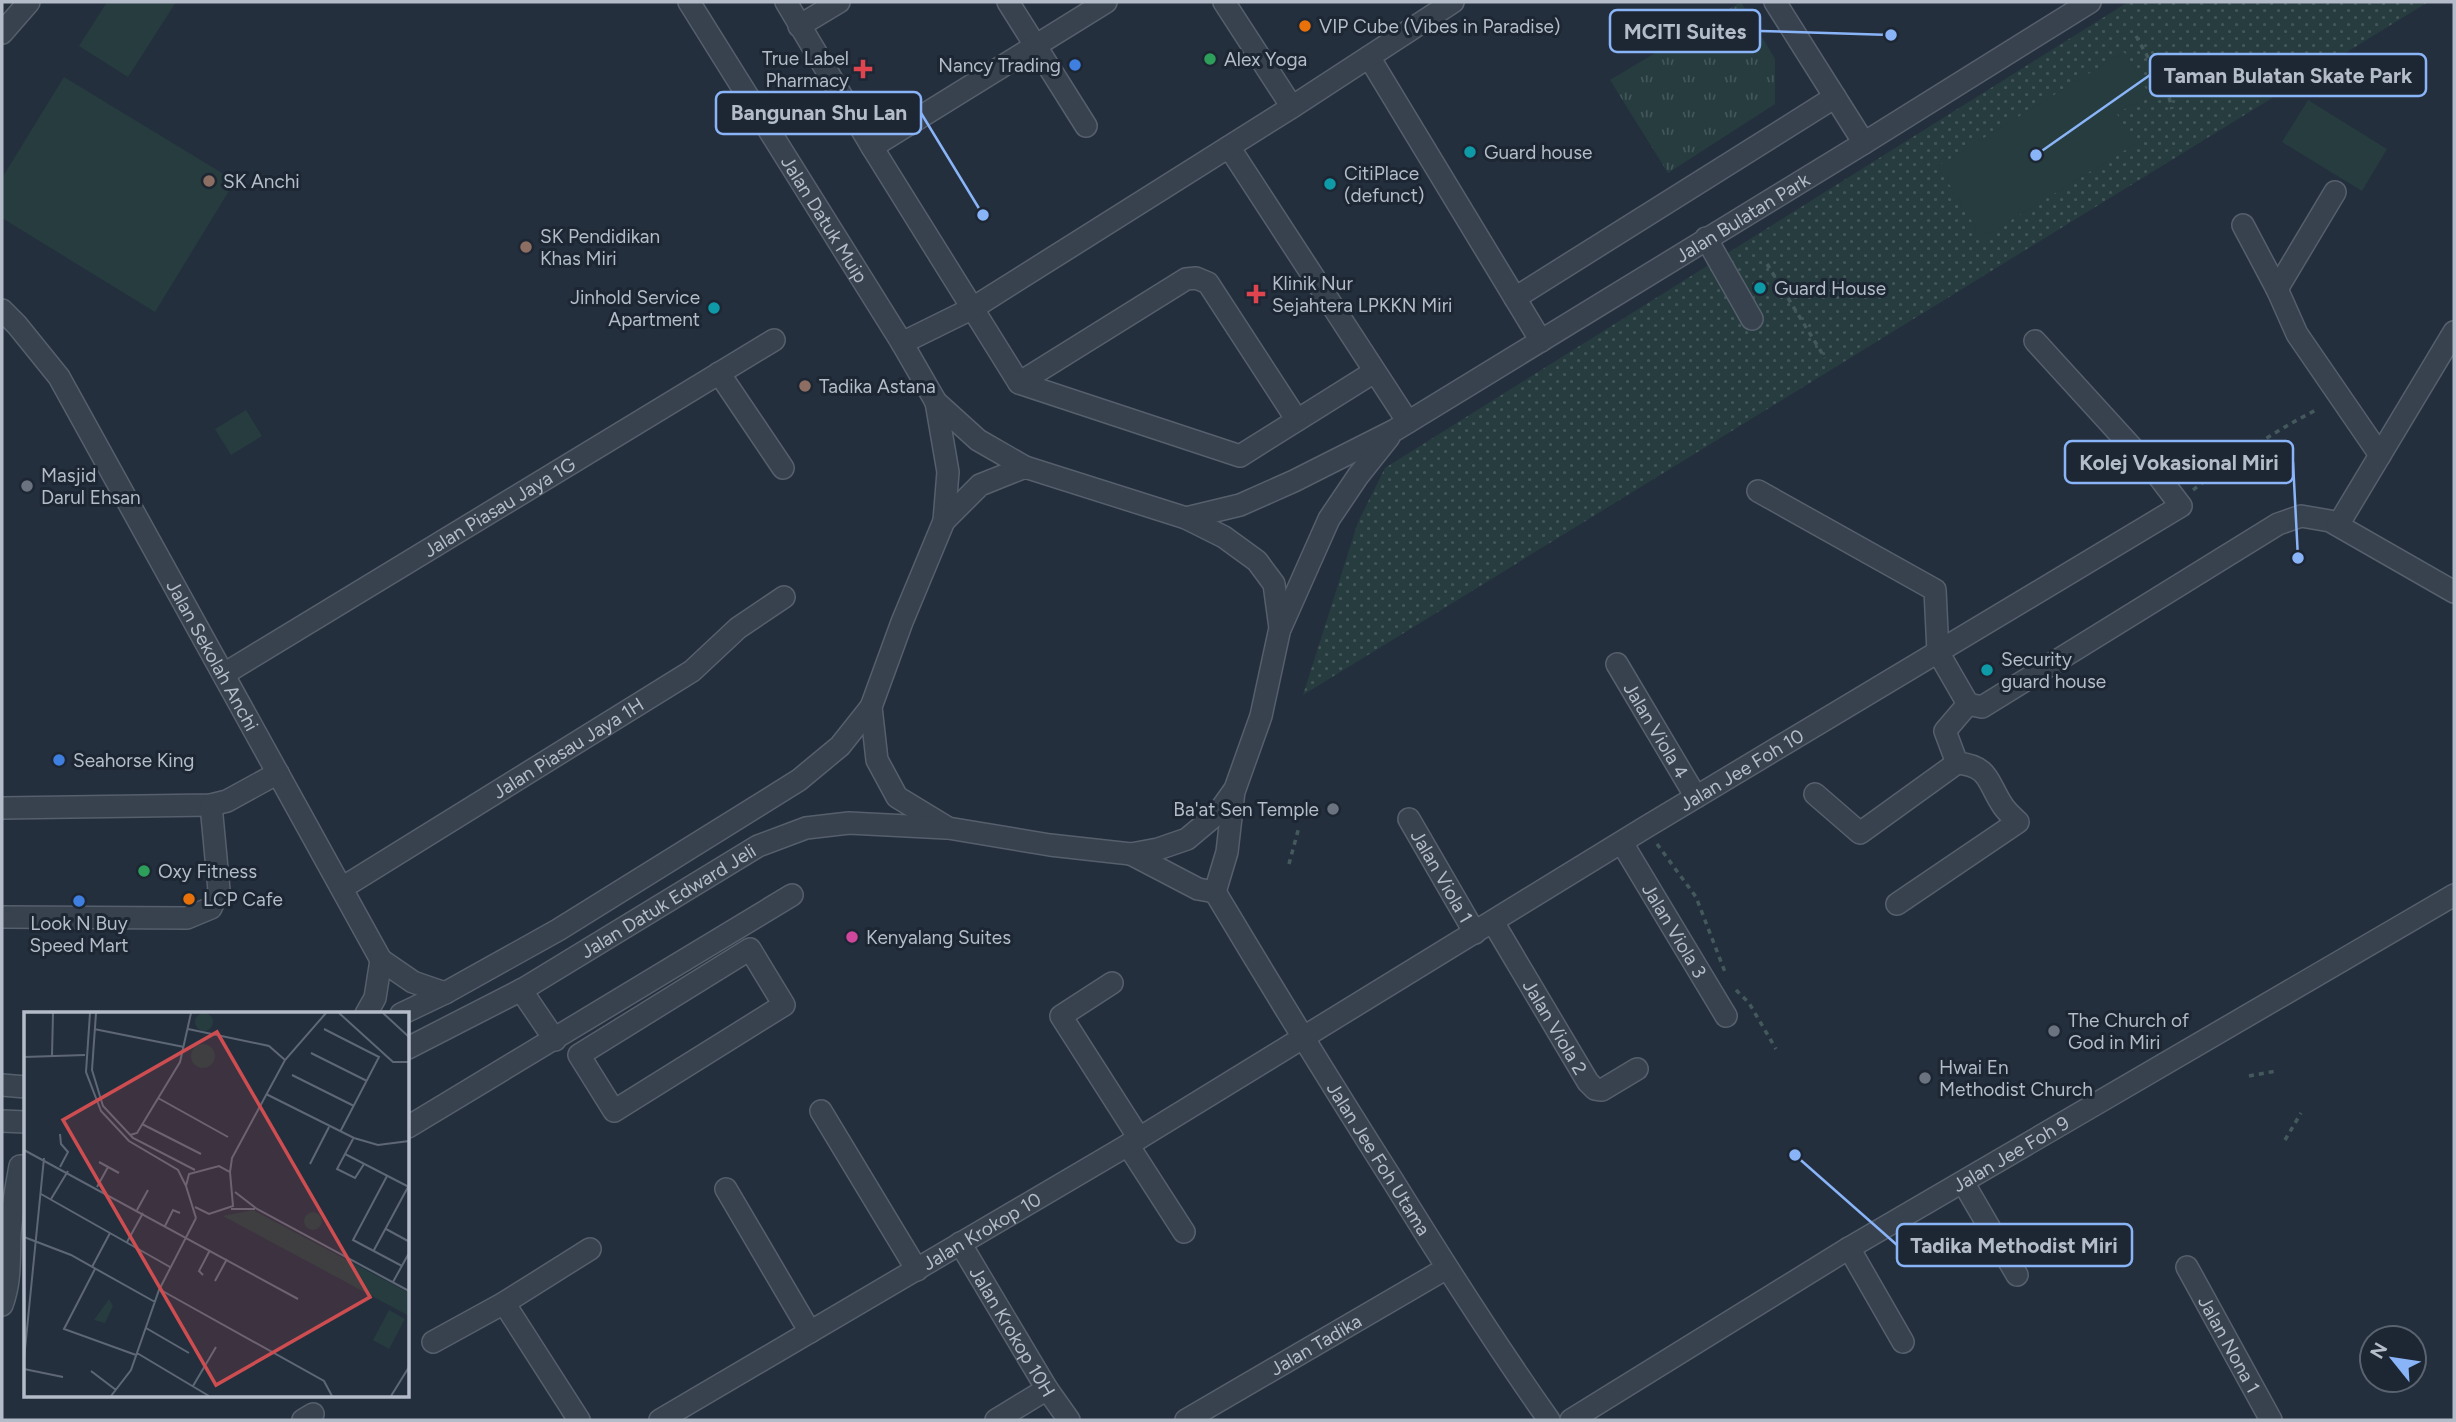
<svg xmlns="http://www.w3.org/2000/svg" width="2456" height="1422" viewBox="0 0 2456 1422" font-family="Figtree,sans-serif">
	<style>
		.grass { fill: url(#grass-tufts) }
		.park { fill: url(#park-dots) }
		.pitch { fill: #263c3f }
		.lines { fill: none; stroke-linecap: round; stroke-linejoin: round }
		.minor-casing { stroke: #565f6c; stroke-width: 24 }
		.path { stroke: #44595c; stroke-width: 3.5; stroke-dasharray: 5 5; stroke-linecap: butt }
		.minor { stroke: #38414e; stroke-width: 21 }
		.food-dot { fill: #e8710a; stroke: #1d2633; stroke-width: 2.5 }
		.leisure-dot { fill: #2e9e5b; stroke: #1d2633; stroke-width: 2.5 }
		.shop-dot { fill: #3f7fe0; stroke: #1d2633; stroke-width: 2.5 }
		.health-dot { fill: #e0444e; stroke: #1d2633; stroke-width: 2.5 }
		.culture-dot { fill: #0f9aa8; stroke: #1d2633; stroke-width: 2.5 }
		.education-dot { fill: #8d6e63; stroke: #1d2633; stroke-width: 2.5 }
		.worship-dot { fill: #6b7280; stroke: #1d2633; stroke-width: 2.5 }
		.hotel-dot { fill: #d1479c; stroke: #1d2633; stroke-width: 2.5 }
		.labels { text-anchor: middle; stroke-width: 6; stroke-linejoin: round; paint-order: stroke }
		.poi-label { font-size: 19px; fill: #b4bcc9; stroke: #1d2633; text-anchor: start }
		.street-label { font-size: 19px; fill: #b4bcc9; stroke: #1d2633 }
		.inset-road { fill: none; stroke: #5e6776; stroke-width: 2 }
		.view { fill: #ce4d50; fill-opacity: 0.15; stroke: #ce4d50; stroke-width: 3.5 }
		.inset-edge { fill: none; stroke: #b4bcc9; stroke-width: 3.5 }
		.leader { fill: none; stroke: #8ab4f8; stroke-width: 2.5 }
		.callout-dot { fill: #8ab4f8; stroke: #1d2633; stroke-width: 2.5 }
		.callout { fill: #1d2633; stroke: #8ab4f8; stroke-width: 2.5 }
		.callout-label { font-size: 21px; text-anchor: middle; font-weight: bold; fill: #b4bcc9 }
	</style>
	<defs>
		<pattern id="grass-tufts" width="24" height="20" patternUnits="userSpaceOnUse" patternTransform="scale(1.75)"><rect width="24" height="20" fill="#263c3f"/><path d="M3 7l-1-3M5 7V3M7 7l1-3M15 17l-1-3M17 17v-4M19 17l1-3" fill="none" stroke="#435659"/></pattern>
		<pattern id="park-dots" width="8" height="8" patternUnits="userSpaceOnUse" patternTransform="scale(1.75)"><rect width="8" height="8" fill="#263c3f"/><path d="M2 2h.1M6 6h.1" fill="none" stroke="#435659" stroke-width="1.8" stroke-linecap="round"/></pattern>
	</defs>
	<rect width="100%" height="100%" fill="#242f3e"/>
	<polygon class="grass" points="1741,2 1775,59 1775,104 1668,173 1610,80"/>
	<polygon class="park" points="2128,2 2428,2 1303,695 1358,522 1385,468"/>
	<g class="pitch">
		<polygon points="107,2 176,2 128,77 79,46"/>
		<polygon points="2124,52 2149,94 2117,114 2135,144 1982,238 1938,166"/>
		<polygon points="64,77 235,181 155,312 2,218 2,178"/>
		<polygon points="2308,100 2387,149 2362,191 2282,142"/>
		<polygon points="246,410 262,436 231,455 215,429"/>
	</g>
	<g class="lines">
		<g class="minor-casing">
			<g id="minor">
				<path id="s1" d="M689 2 902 343 936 402 978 440 1025 467"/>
				<polyline points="786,2 872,147 1019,383 1240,456 1374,372"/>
				<polyline points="1008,2 1086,126"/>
				<polyline points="1224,2 1292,107"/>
				<polyline points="1775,2 1864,143"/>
				<polyline points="799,26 839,2"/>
				<polyline points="2,33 29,2"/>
				<polyline points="1369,57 1541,341"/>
				<polyline points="872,147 1106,2"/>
				<polyline points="1229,147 1408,422"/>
				<polyline points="2243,225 2277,289 2297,334 2380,455"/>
				<polyline points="1706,238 1752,319"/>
				<polyline points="2277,289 2335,192"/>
				<polyline points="1515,298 1835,97"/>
				<path id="s2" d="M2 310 17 325 59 377 381 960 375 998 366 1014"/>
				<polyline points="902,343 973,308 1292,107 1453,2"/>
				<polyline points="719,373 783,468"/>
				<polyline points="1019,383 1186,279 1196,278 1208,283 1297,420"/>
				<polyline points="936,402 948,472 944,521"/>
				<polygon points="1025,467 1186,518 1224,537 1257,561 1274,584 1280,628 1261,716 1235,789 1218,813 1187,839 1158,849 1131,854 1050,845 948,828 897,797 877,760 871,707 902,622 944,521 980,485"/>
				<polyline points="1758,491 1935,590 1938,652 1968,704 1982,707 2278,524 2301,516 2330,521 2454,592"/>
				<path id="s3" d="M1186 518 1240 505 1294 481 1395 430 1864 143 2090 2"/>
				<polyline points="2338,525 2454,332"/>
				<polyline points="1281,627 1329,519 1358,476 1389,437"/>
				<path id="s4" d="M1617 664 1696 797"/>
				<path id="s5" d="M224 674 774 340"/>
				<polyline points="1815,794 1860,833 1957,763"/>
				<polyline points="2,808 211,805 227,801 278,773"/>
				<path id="s6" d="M1409 819 1475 933"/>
				<path id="s7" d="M1622 843 1726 1016"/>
				<polyline points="1131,854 1198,889 1215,892"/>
				<path id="s8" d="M342 888 692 671 738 628 784 597"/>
				<path id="s9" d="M1215 892C1273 989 1332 1085 1393 1181 1443 1262 1494 1342 1549 1420"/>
				<polyline points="1215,892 1227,852 1234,791"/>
				<path d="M1897 904 2018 822C2013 817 2007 812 2003 806 1987 782 1990 766 1957 763L1945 731 1968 704"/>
				<polyline points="2,917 187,918 211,908 219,890 211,805"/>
				<path id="s10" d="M1493 922 1588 1082 1595 1089 1602 1090 1637 1069"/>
				<polygon points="750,949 784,1005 614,1111 579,1055"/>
				<polyline points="381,960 413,982 445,993"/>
				<polyline points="1112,983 1061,1016 1139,1138"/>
				<polyline points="521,990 555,1040"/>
				<polyline points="401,1014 445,993 558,930 799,780 840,746 871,707"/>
				<path id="s11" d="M408 1048 525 988 758 846 806 828 849 823 946 828"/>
				<polyline points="2,1085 26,1087"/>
				<polyline points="821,1111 917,1270"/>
				<polyline points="2,1121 26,1122"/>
				<polyline points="408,1127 792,895"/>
				<polyline points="1128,1145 1184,1232"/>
				<polyline points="1963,1182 2017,1275"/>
				<polyline points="726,1189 810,1332"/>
				<path id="s12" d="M960 1243 1047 1389 1069 1420"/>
				<polyline points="1849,1248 1903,1342"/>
				<path id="s13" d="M2187 1267 2271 1420"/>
				<polyline points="504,1303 579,1420"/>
				<path d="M2 1305C11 1281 9 1258 10 1233 12 1211 16 1188 20 1166H26"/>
				<polyline points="433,1342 504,1303 590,1249"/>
				<polyline points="303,1420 313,1414"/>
				<path id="s14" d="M660 1420 1128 1145 1646 827 2181 506 2159 477 2035 341"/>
				<polyline points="996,1420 1047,1389"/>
				<path id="s15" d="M1186 1420 1447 1268"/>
				<path id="s16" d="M1571 1420 1849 1248 2454 895"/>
			</g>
		</g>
		<g class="path">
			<polyline points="2136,36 2168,93 2172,109"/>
			<polyline points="1767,264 1825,358"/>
			<path d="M2193 490C2232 460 2271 433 2316 410"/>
			<polyline points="1657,844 1696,897 1725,972"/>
			<polyline points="1289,864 1299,827"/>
			<polyline points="1736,990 1749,1003 1776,1049"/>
			<polyline points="2249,1076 2276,1071"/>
			<polyline points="2285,1140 2301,1113"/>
		</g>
		<use href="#minor" class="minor"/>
	</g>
	<g class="food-dot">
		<circle cx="1305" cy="26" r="7"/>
		<circle cx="189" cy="899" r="7"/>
	</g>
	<g class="leisure-dot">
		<circle cx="1210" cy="59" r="7"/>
		<circle cx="144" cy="871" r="7"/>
	</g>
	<g class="shop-dot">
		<circle cx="1075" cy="65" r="7"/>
		<circle cx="59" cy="760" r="7"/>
		<circle cx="79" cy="901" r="7"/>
	</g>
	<g class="health-dot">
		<path d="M859.5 58.5h7v7h7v7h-7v7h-7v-7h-7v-7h7z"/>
		<path d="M1252.5 283.5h7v7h7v7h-7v7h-7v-7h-7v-7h7z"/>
	</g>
	<g class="culture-dot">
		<circle cx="1470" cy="152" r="7"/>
		<circle cx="1330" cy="184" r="7"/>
		<circle cx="1760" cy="288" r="7"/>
		<circle cx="714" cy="308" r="7"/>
		<circle cx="1987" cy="670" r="7"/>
	</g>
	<g class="education-dot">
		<circle cx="209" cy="181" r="7"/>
		<circle cx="526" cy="247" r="7"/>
		<circle cx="805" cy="386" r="7"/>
	</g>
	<g class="worship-dot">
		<circle cx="27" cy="486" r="7"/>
		<circle cx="1333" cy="809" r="7"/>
		<circle cx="2054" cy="1031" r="7"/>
		<circle cx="1925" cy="1078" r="7"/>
	</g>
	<circle class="hotel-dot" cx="852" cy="937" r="7"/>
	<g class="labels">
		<g class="poi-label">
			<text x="1319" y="33">VIP Cube (Vibes in Paradise)</text>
			<text x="849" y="65" text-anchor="end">True Label<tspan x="849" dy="22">Pharmacy</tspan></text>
			<text x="1224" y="66">Alex Yoga</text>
			<text x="1061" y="72" text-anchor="end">Nancy Trading</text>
			<text x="1484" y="159">Guard house</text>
			<text x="1344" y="180">CitiPlace<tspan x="1344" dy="22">(defunct)</tspan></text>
			<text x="223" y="188">SK Anchi</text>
			<text x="540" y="243">SK Pendidikan<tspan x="540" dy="22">Khas Miri</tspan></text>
			<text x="1272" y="290">Klinik Nur<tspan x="1272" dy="22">Sejahtera LPKKN Miri</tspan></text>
			<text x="1774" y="295">Guard House</text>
			<text x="700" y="304" text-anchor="end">Jinhold Service<tspan x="700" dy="22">Apartment</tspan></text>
			<text x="819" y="393">Tadika Astana</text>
			<text x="41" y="482">Masjid<tspan x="41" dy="22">Darul Ehsan</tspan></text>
			<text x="2001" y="666">Security<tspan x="2001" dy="22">guard house</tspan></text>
			<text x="73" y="767">Seahorse King</text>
			<text x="1319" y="816" text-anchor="end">Ba'at Sen Temple</text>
			<text x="158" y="878">Oxy Fitness</text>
			<text x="203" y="906">LCP Cafe</text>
			<text x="79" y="930" text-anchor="middle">Look N Buy<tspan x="79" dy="22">Speed Mart</tspan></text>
			<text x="866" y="944">Kenyalang Suites</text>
			<text x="2068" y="1027">The Church of<tspan x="2068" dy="22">God in Miri</tspan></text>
			<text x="1939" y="1074">Hwai En<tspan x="1939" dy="22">Methodist Church</tspan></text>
		</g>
		<g class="street-label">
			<text dy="7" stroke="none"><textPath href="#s3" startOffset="635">Jalan Bulatan Park</textPath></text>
			<text dy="7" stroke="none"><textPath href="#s1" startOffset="256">Jalan Datuk Muip</textPath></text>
			<text dy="7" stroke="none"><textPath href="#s5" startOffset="322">Jalan Piasau Jaya 1G</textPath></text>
			<text dy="7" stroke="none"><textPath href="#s2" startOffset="406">Jalan Sekolah Anchi</textPath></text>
			<text dy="7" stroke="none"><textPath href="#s4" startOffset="77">Jalan Viola 4</textPath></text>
			<text dy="7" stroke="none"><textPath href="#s8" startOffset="266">Jalan Piasau Jaya 1H</textPath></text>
			<text dy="7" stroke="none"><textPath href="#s14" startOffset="1262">Jalan Jee Foh 10</textPath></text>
			<text dy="7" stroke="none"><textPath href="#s6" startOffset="66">Jalan Viola 1</textPath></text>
			<text dy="7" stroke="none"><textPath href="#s11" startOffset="299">Jalan Datuk Edward Jeli</textPath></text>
			<text dy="7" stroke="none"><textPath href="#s7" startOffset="102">Jalan Viola 3</textPath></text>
			<text dy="7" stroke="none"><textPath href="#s10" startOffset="122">Jalan Viola 2</textPath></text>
			<text dy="7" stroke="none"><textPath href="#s16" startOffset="514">Jalan Jee Foh 9</textPath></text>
			<text dy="7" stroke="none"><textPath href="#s9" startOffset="313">Jalan Jee Foh Utama</textPath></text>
			<text dy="7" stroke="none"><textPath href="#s14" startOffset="373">Jalan Krokop 10</textPath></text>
			<text dy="7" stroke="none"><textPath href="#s12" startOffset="103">Jalan Krokop 10H</textPath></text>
			<text dy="7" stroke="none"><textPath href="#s15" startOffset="150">Jalan Tadika</textPath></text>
			<text dy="7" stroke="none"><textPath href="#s13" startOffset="88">Jalan Nona 1</textPath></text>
		</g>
	</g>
	<g transform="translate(24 1012)">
		<rect width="385" height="385" fill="#242f3e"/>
		<path d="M171 10a9 9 0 1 1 18 0a9 9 0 1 1-18 0ZM280 209a9 9 0 1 1 18 0a9 9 0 1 1-18 0Z" fill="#263c3f"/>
		<path d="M85 287 89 294 81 311 70 308Z" fill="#263c3f"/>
		<path d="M229 198 385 281V304L199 204Z" fill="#263c3f"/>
		<path d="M167 44a12 12 0 1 1 24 0a12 12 0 1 1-24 0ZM296 239 319 252 316 258 310 259 290 249ZM365 298 381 307 365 337 349 328Z" fill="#263c3f"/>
		<path class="inset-road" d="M66 1 62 60 77 99 105 129 154 158 162 174M72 1 68 58 79 94 109 126 171 158M315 1 369 50H385M359 1 385 25M70 17 160 35M164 17 245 34 261 48M300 17 355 45 316 120M287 41 343 69M28 44 29 1M0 45 61 43M268 63 330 94M242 82 330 126 354 133 385 129M134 86 204 125M118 112 177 142M36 122 37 132 44 140 36 155M106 123 113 121 156 50 167 1M329 127 321 142 385 175M0 138 274 287M321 142 313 157 331 166 340 152M75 150 95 161M286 152 305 115M206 160 208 146 261 48 302 1M363 164 329 228 378 254M73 175 84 155M211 180 233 197 385 279M17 182 146 255M27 187 44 159M171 195 185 202 209 194 206 160 195 154 165 162 162 174 172 206M207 197H231M113 198 124 178M141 214 149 198 156 201M362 217 384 229M0 225 47 243 131 290M103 230 119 201M350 238 384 175M68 255 86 221M71 257 40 317 112 343M179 263 175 259 186 238M191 269 203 247M369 270 385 241M135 277 300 369 308 384M122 316 165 341M113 341 185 384M0 347 20 146M0 357 39 365M67 359 92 378M169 374 192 335M87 384 107 358 135 278 172 206M367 384 385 355"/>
		<path class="view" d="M193 20 346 285 192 373 39 108Z"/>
		<rect width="385" height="385" class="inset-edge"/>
	</g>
	<path class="leader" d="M1891 35L1760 31M2036 155L2150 75M983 215L921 113M2298 558L2293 462M1795 1155L1897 1245"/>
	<g class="callout-dot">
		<circle cx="1891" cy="35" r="7"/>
		<circle cx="2036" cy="155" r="7"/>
		<circle cx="983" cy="215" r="7"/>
		<circle cx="2298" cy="558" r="7"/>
		<circle cx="1795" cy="1155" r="7"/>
	</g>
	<g class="callout">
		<rect x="1610" y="10" width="150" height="42" rx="7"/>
		<rect x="2150" y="54" width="276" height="42" rx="7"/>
		<rect x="716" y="92" width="205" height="42" rx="7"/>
		<rect x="2065" y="441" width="228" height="42" rx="7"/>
		<rect x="1897" y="1224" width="235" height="42" rx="7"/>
	</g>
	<g class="callout-label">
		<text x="1685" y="39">MCITI Suites</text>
		<text x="2288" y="83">Taman Bulatan Skate Park</text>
		<text x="819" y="120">Bangunan Shu Lan</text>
		<text x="2179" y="470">Kolej Vokasional Miri</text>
		<text x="2014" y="1253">Tadika Methodist Miri</text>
	</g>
	<rect width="2456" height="1422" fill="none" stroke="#b4bcc9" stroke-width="7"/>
	<g transform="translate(2393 1359) rotate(300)"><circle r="33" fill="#1d2633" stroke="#59626f" stroke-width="2"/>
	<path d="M0-5L12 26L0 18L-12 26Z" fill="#8ab4f8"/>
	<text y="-10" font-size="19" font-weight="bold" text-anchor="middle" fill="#b4bcc9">N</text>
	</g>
</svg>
